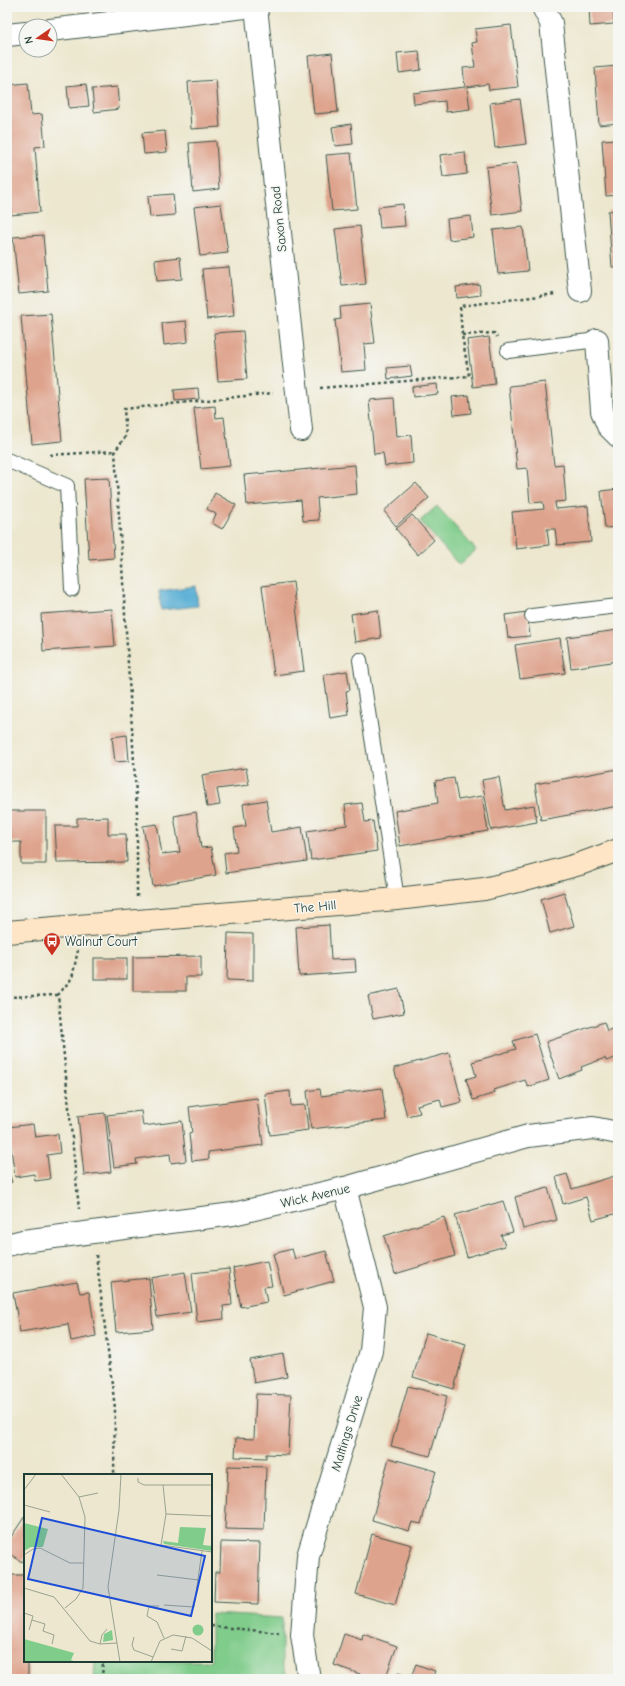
<svg xmlns="http://www.w3.org/2000/svg" width="625" height="1686" viewBox="0 0 625 1686" font-family="'Comic Neue',sans-serif">
	<style>
		.green { fill: #80cc8b; stroke: #508460 }
		.water { fill: #57aed4; stroke: #3b7684 }
		.building { fill: #dea38c }
		.lines { fill: none; stroke-linecap: round; stroke-linejoin: round }
		.service-casing { stroke: #3e564b; stroke-width: 16 }
		.minor-casing { stroke: #3e564b; stroke-width: 24 }
		.secondary-casing { stroke: #3e564b; stroke-width: 24 }
		.path { stroke: #3e564b; stroke-width: 2.5; stroke-dasharray: 3 3; stroke-linecap: butt }
		.service { stroke: #fff; stroke-width: 14 }
		.minor { stroke: #fff; stroke-width: 22 }
		.secondary { stroke: #fee5c5; stroke-width: 22 }
		.labels { text-anchor: middle; stroke-width: 3; stroke-linejoin: round; paint-order: stroke }
		.street-label { font-size: 13px; fill: #1f3d34; stroke: #f6f6f2 }
		.poi-label { font-size: 13px; fill: #1f3d34; stroke: #f6f6f2; text-anchor: start }
		.inset-road { fill: none; stroke: #9aa390; stroke-width: 1 }
		.view { fill: #1d4ed8; fill-opacity: 0.15; stroke: #1d4ed8; stroke-width: 2 }
		.inset-edge { fill: none; stroke: #1f3d34; stroke-width: 2 }
	</style>
	<rect width="100%" height="100%" fill="#f6f6f2"/>
	<filter id="ink" filterUnits="userSpaceOnUse"><feTurbulence type="fractalNoise" baseFrequency=".025" numOctaves="2"/><feDisplacementMap in="SourceGraphic" scale="8" xChannelSelector="R" yChannelSelector="G"/><feConvolveMatrix kernelMatrix="1 2 1 2 8 2 1 2 1" color-interpolation-filters="sRGB"/></filter>
	<filter id="wash" filterUnits="userSpaceOnUse"><feTurbulence type="fractalNoise" baseFrequency=".012" numOctaves="4" result="noise"/><feDisplacementMap in="SourceGraphic" scale="16" xChannelSelector="R" yChannelSelector="G"/><feGaussianBlur stdDeviation="0.9" result="paint"/><feColorMatrix in="noise" values="0 0 0 0 0 0 0 0 0 0 0 0 0 0 0 0 0 1.4 0 .05"/><feComposite in="paint" operator="in"/></filter>
	<g filter="url(#wash)">
		<rect width="100%" height="100%" fill="#ece7ce"/>
		<g class="green">
			<polygon points="437,506 476,550 459,565 420,521"/>
			<polygon points="211,1614 282,1618 282,1664 289,1679 94,1679 95,1661 211,1661"/>
		</g>
		<polygon class="water" points="196,586 198,606 161,610 159,591"/>
		<g id="blocks">
			<g class="building">
				<polygon points="589,7 613,7 614,24 590,26"/>
				<polygon points="511,25 518,87 489,90 488,84 467,87 470,109 446,112 445,101 414,104 413,93 465,87 463,68 475,67 472,43 477,42 475,29"/>
				<polygon points="419,51 421,70 399,73 397,53"/>
				<polygon points="332,53 338,112 314,114 308,56"/>
				<polygon points="618,66 618,123 599,125 595,68"/>
				<polygon points="216,80 220,127 191,129 188,82"/>
				<polygon points="28,83 31,115 42,114 45,146 35,147 40,212 11,215 7,168 7,85"/>
				<polygon points="86,84 89,106 69,108 67,86"/>
				<polygon points="117,87 119,109 94,112 92,89"/>
				<polygon points="520,99 526,144 495,148 490,103"/>
				<polygon points="351,124 353,144 335,146 332,127"/>
				<polygon points="165,131 167,152 144,154 142,133"/>
				<polygon points="618,139 618,195 606,196 602,140"/>
				<polygon points="216,141 219,189 193,192 189,143"/>
				<polygon points="465,152 467,174 443,177 440,155"/>
				<polygon points="351,153 357,209 332,211 326,155"/>
				<polygon points="516,163 522,211 492,215 486,167"/>
				<polygon points="173,194 175,215 150,217 148,196"/>
				<polygon points="221,204 228,253 200,256 194,207"/>
				<polygon points="403,204 405,226 380,228 378,207"/>
				<polygon points="618,210 618,267 612,267 608,211"/>
				<polygon points="471,216 473,237 449,240 447,219"/>
				<polygon points="360,226 366,284 342,286 335,229"/>
				<polygon points="523,227 528,271 498,274 493,230"/>
				<polygon points="43,235 48,291 19,294 13,237"/>
				<polygon points="180,257 182,279 157,281 155,260"/>
				<polygon points="229,267 234,316 207,319 202,269"/>
				<polygon points="479,284 481,295 457,298 456,287"/>
				<polygon points="370,304 375,343 364,344 366,370 341,372 335,320 341,319 340,307"/>
				<polygon points="51,314 62,441 32,444 21,316"/>
				<polygon points="186,321 188,342 164,345 162,323"/>
				<polygon points="243,331 247,379 218,381 214,333"/>
				<polygon points="489,337 495,384 473,387 467,340"/>
				<polygon points="410,366 412,376 388,379 387,368"/>
				<polygon points="545,382 554,465 563,464 566,501 555,502 556,509 588,506 591,542 557,545 555,529 547,529 549,545 516,549 512,512 544,509 543,502 530,503 527,468 517,469 509,386"/>
				<polygon points="437,384 438,394 413,397 412,387"/>
				<polygon points="198,388 199,399 175,401 174,390"/>
				<polygon points="469,395 471,413 454,415 452,397"/>
				<polygon points="394,398 397,437 411,435 413,463 385,466 383,453 374,454 369,400"/>
				<polygon points="215,406 216,418 224,417 230,466 201,469 194,408"/>
				<polygon points="355,465 357,494 317,498 319,520 303,521 301,500 247,505 244,475"/>
				<polygon points="109,478 114,558 89,560 84,479"/>
				<polygon points="416,483 429,498 396,526 384,511"/>
				<polygon points="618,489 618,527 605,528 601,491"/>
				<polygon points="215,493 236,505 222,529 212,523 216,514 207,509"/>
				<polygon points="412,515 434,540 418,555 396,529"/>
				<polygon points="293,582 304,671 274,675 262,586"/>
				<polygon points="112,609 115,646 43,651 41,614"/>
				<polygon points="378,610 381,638 355,642 351,614"/>
				<polygon points="527,612 530,636 508,638 505,615"/>
				<polygon points="618,630 618,661 571,668 567,637"/>
				<polygon points="560,638 565,673 520,679 515,645"/>
				<polygon points="347,671 350,690 346,691 349,715 330,718 324,675"/>
				<polygon points="127,735 129,761 115,762 112,737"/>
				<polygon points="246,768 249,785 217,789 220,805 207,807 202,775"/>
				<polygon points="618,769 618,806 541,820 535,784"/>
				<polygon points="499,777 505,810 534,805 537,822 491,830 482,780"/>
				<polygon points="454,778 458,800 482,796 488,831 400,846 395,811 438,803 435,781"/>
				<polygon points="266,800 271,832 302,827 307,861 226,873 224,853 237,851 234,828 246,826 243,804"/>
				<polygon points="362,803 365,822 373,821 377,851 311,860 307,831 347,825 345,805"/>
				<polygon points="9,811 46,811 46,864 21,864 21,842 10,842"/>
				<polygon points="196,812 201,848 211,847 216,875 153,886 143,826 157,824 162,854 180,852 174,816"/>
				<polygon points="108,817 108,834 126,834 127,862 57,863 55,826 77,826 77,818"/>
				<polygon points="564,892 574,926 550,933 541,899"/>
				<polygon points="329,925 331,960 355,959 356,972 299,976 296,927"/>
				<polygon points="228,933 253,934 253,981 227,980"/>
				<polygon points="201,956 201,977 186,977 186,991 133,991 133,957"/>
				<rect x="94" y="958" width="33" height="21"/>
				<polygon points="399,989 404,1013 373,1019 368,996"/>
				<polygon points="604,1022 607,1031 618,1026 618,1057 606,1061 605,1058 581,1067 582,1070 559,1079 546,1042"/>
				<polygon points="535,1034 549,1080 528,1087 525,1080 494,1090 495,1093 473,1100 466,1079 476,1076 472,1062 516,1049 513,1041"/>
				<polygon points="449,1053 462,1102 442,1107 440,1099 417,1105 420,1113 407,1116 394,1068"/>
				<polygon points="382,1088 386,1120 311,1129 307,1091 320,1089 321,1096"/>
				<polygon points="290,1091 291,1106 305,1105 308,1130 270,1135 265,1094"/>
				<polygon points="257,1098 263,1145 208,1152 209,1159 192,1161 189,1134 192,1133 189,1107"/>
				<polygon points="141,1111 143,1126 182,1121 186,1161 171,1163 170,1154 136,1159 137,1164 114,1167 107,1115"/>
				<polygon points="105,1113 111,1172 84,1175 78,1116"/>
				<polygon points="33,1124 35,1137 58,1134 60,1153 47,1155 50,1179 35,1181 34,1174 15,1177 8,1127"/>
				<polygon points="7,1167 12,1182 7,1184"/>
				<polygon points="567,1174 572,1189 618,1175 618,1213 593,1220 586,1197 563,1204 556,1177"/>
				<polygon points="548,1188 557,1220 523,1229 515,1197"/>
				<polygon points="503,1201 513,1232 501,1235 505,1246 467,1257 455,1215"/>
				<polygon points="444,1217 455,1256 395,1274 384,1236"/>
				<polygon points="292,1249 295,1259 326,1251 334,1281 284,1295 273,1254"/>
				<polygon points="267,1261 272,1286 264,1287 267,1302 241,1307 233,1268"/>
				<polygon points="229,1269 232,1305 223,1306 224,1319 197,1322 192,1273"/>
				<polygon points="185,1272 191,1312 157,1317 151,1278"/>
				<polygon points="149,1278 153,1329 116,1332 111,1282"/>
				<polygon points="77,1282 80,1293 89,1292 96,1336 71,1341 68,1324 20,1332 13,1293"/>
				<polygon points="426,1333 466,1344 454,1389 413,1377"/>
				<polygon points="283,1354 287,1377 254,1383 250,1360"/>
				<polygon points="408,1386 447,1396 430,1456 391,1446"/>
				<polygon points="256,1394 291,1395 288,1455 266,1454 266,1458 235,1457 236,1438 254,1439"/>
				<polygon points="389,1458 436,1471 421,1524 412,1522 409,1531 372,1520"/>
				<polygon points="228,1466 266,1467 264,1530 225,1529"/>
				<polygon points="25,1516 25,1558 22,1562 7,1552 7,1543"/>
				<polygon points="372,1534 412,1545 395,1605 356,1594"/>
				<polygon points="221,1542 260,1543 258,1604 214,1602 215,1572 220,1572"/>
				<polygon points="12,1575 25,1575 25,1661 28,1661 28,1679 7,1679 7,1584 12,1584"/>
				<polygon points="344,1634 362,1640 363,1634 397,1646 385,1679 358,1679 360,1674 334,1665"/>
				<polygon points="416,1664 435,1671 432,1679 396,1679 398,1673 411,1677"/>
			</g>
		</g>
	</g>
	<g filter="url(#ink)">
		<use href="#blocks" fill-opacity="0" stroke="#3e564b" stroke-width="1"/>
		<g class="lines">
			<g class="service-casing">
				<g id="service">
					<polyline points="508,351 597,340"/>
					<polyline points="7,460 67,486 72,589"/>
					<polyline points="532,616 618,606"/>
					<polyline points="360,660 397,899"/>
				</g>
			</g>
			<g class="minor-casing">
				<g id="minor">
					<polyline points="256,7 301,430"/>
					<polyline points="543,7 551,23 580,291"/>
					<polyline points="50,30 245,7"/>
					<polyline points="7,35 26,33"/>
					<polyline points="597,340 602,411 608,426 618,436"/>
					<polyline points="7,1245 23,1241 233,1214 345,1188 528,1136 593,1128 618,1133"/>
					<polyline points="309,1679 302,1635 308,1556 371,1351 375,1307 345,1188"/>
				</g>
			</g>
			<g class="secondary-casing">
				<polyline id="secondary" points="7,932 397,899 484,889 522,880 580,864 618,850"/>
			</g>
			<g class="path">
				<polyline points="462,335 494,333 497,337"/>
				<polyline points="320,388 469,376 462,335 460,306 556,294"/>
				<polyline points="50,455 115,451"/>
				<polyline points="137,897 137,811 115,451 126,436 124,409 273,393"/>
				<polyline points="78,950 72,978 58,995 79,1209"/>
				<polyline points="7,997 58,995"/>
				<polyline points="96,1255 115,1408 114,1475"/>
				<polyline points="211,1626 279,1633"/>
				<polyline points="102,1679 103,1661"/>
			</g>
			<use href="#service" class="service"/>
			<use href="#minor" class="minor"/>
			<use href="#secondary" class="secondary"/>
		</g>
	</g>
	<defs>
		<g id="bus-pin" transform="scale(0.9)"><path d="M0 17L-7.5 6A9.5 9.5 0 1 1 7.5 6Z" fill="#c8321e" stroke="#f6f6f2"/><path d="M-5-6H5V4H4V6H2V4H-2V6H-4V4H-5ZM-3.5-4V0h7V-4ZM-3.5 1.2v1.5H-2V1.2ZM2 1.2v1.5H3.5V1.2Z" fill="#fff"/></g>
	</defs>
	<g fill-rule="evenodd">
		<use href="#bus-pin" x="52" y="941"/>
	</g>
	<g class="labels">
		<g class="street-label">
			<text transform="translate(278 219) rotate(-96)" y="5">Saxon Road</text>
			<text transform="translate(315 906) rotate(-5)" y="5">The Hill</text>
			<text transform="translate(315 1195) rotate(-13)" y="5">Wick Avenue</text>
			<text transform="translate(346 1433) rotate(-73)" y="5">Maltings Drive</text>
		</g>
		<g class="poi-label">
			<text x="65" y="946">Walnut Court</text>
		</g>
	</g>
	<g transform="translate(24 1474)">
		<rect width="188" height="188" fill="#ece7ce"/>
		<path d="M0 49 24 55 19 73H7L0 77ZM156 53 182 54 179 71 188 72V77L140 70 139 67 154 69ZM168.5 156a5.5 5.5 0 1 1 11 0a5.5 5.5 0 1 1-11 0ZM88 156 89 166 79 168 80 160ZM0 165 50 179 47 186 52 188H0Z" fill="#80cc8b"/>
		<path class="inset-road" d="M37 0 55 23 61 43 59 114 52 125 41 134M114 4V8L120 11H139L142 40M139 11H188M0 16 12 0M55 23 74 19M0 31 26 38M188 42 142 40 137 71 188 78M0 81 9 75 16 74 46 89H59M133 101 175 106M0 114 30 123 66 167 76 170 93 169M140 131 170 133 178 77M135 132H125L123 142 133 148 140 164M0 139 9 142 5 156M8 146 21 150 19 157 30 161 28 170M110 163 108 171 110 176 129 183M76 170 78 161 83 155M147 175 158 177 162 162M96 188 84 113 95 36 97 0M127 188 136 167 149 161 168 164 188 177"/>
		<path class="view" d="M18 44 181 82 167 142 4 105Z"/>
		<rect width="188" height="188" class="inset-edge"/>
	</g>
	<rect width="625" height="1686" fill="none" stroke="#f6f6f2" stroke-width="24"/>
	<g transform="translate(38 38) rotate(257)"><circle r="19" fill="#f6f6f2" stroke="#a0aca6"/>
	<path d="M0-3L7 15L0 10L-7 15Z" fill="#c8321e"/>
	<text y="-6" font-size="11" font-weight="bold" text-anchor="middle" fill="#1f3d34">N</text>
	</g>
</svg>
